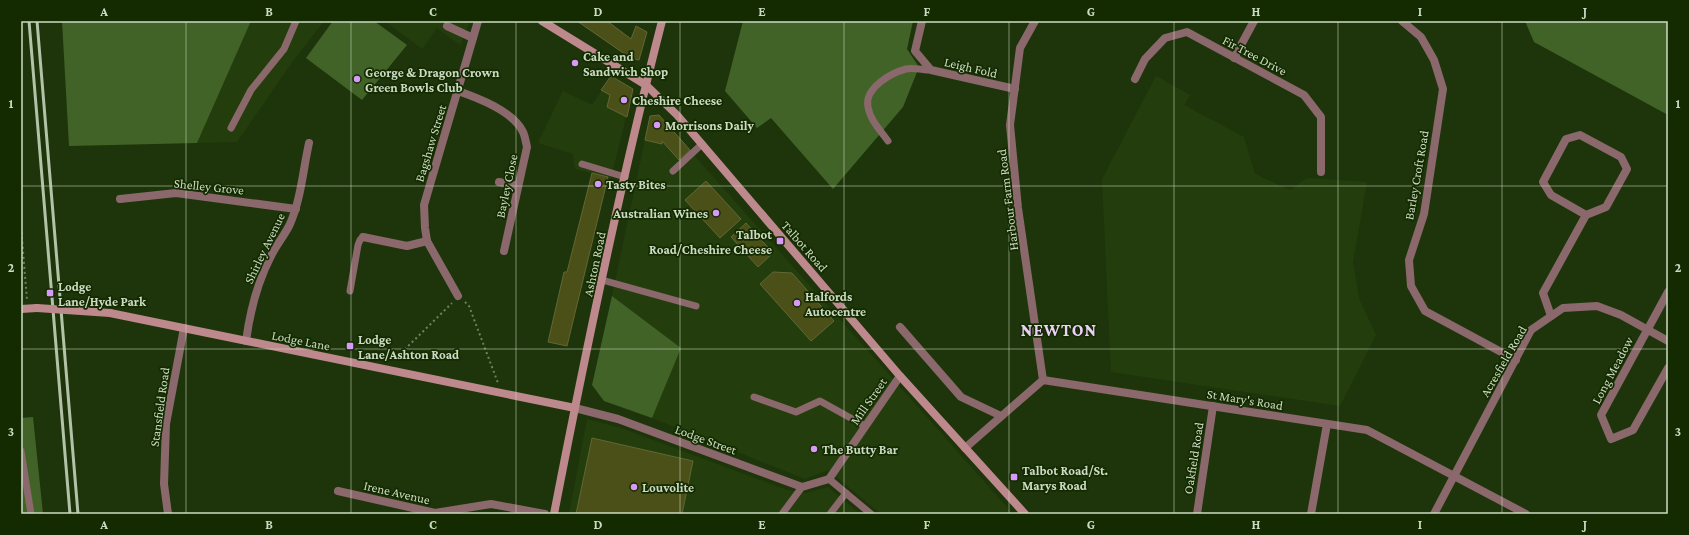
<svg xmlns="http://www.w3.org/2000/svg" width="1689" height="535" viewBox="0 0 1689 535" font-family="'Crimson Pro',serif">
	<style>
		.built { fill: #233e0c }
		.green { fill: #416328 }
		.building { fill: #4b5019; stroke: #626735 }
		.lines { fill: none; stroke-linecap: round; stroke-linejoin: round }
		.path { stroke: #6e815f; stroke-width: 2; stroke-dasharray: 2 3; stroke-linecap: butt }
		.lane { stroke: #8a686b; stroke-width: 7 }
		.street { stroke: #8a686b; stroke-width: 8 }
		.secondary { stroke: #be898d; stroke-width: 8 }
		.rail { stroke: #b2c3a8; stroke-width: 3 }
		.secondary-bridge { stroke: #be898d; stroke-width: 8 }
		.grid { fill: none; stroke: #ccdbc3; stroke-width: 1; stroke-opacity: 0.55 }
		.poi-dot { fill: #d89af8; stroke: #142b01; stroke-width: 1.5 }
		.labels { text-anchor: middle; stroke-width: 3.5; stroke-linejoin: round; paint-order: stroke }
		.street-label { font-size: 13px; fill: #ccdbc3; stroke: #142b01 }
		.poi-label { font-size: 13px; font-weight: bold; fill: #ccdbc3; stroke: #142b01; text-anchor: start }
		.district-label { font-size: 17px; font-weight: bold; letter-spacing: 1px; fill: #ebd1f9; stroke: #142b01 }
		.neatline { fill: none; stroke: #ccdbc3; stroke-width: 1.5 }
		.grid-label { font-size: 13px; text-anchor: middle; font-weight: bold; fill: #ccdbc3 }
	</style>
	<rect width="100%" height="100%" fill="#1e350b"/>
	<g class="built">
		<polygon points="251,21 324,21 293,61 237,142 197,143"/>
		<polygon points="385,21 470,21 460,45 437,28 422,49"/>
		<polygon points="611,76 633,89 611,178 575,169 573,154 538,143 563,91 592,105"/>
		<polygon points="1156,76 1190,95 1184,105 1244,137 1255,174 1290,190 1307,178 1367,182 1353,262 1359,298 1376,335 1340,406 1111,372 1102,179"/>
		<polygon points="650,116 659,116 1013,514 881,514 828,470 805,479 652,418 681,348 612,296"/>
		<polygon points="587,419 621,428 787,490 806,493 828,487 860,514 569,514"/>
	</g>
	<g class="green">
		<polygon points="62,21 251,21 197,143 69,146"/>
		<polygon points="333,21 374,21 407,45 362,100 306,58"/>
		<polygon points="743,21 913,21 907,49 919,67 903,107 833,189 771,118 757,128 725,91"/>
		<polygon points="1525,21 1668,21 1668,115 1534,42"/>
		<polygon points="612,296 681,348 652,418 604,401 592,385"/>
		<polygon points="33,417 43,514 21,514 21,418"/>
	</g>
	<g class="building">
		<polygon points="577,21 607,21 631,39 636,26 647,32 639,60 632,59"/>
		<polygon points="611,76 633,89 627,117 607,107 610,95 601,90"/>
		<polygon points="659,115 690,150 679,160 662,141 662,144 645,140 650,116"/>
		<polygon points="592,173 608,177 567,346 548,342 564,272 567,272"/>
		<polygon points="706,181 741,219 720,238 685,200"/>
		<polygon points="746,223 773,253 758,267 731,237"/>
		<polygon points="773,272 792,273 834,321 811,341 760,284"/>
		<polygon points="592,438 693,461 682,514 576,514"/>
	</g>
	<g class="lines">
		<g class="path">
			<polyline points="21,227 27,300"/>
			<polyline points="465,302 469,306 498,383"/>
			<polyline points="394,360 452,303"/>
		</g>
		<g class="lane">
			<polyline points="231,128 251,90 284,49 296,21"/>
			<path d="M888 141C881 131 870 120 868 107 864 88 891 73 906 69 913 67 923 70 931 70"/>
			<polyline points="582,164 625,177"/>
			<polyline points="673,171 702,144"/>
			<polyline points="602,280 696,306"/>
			<polyline points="350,291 358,245 360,240 363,237"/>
			<polyline points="754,397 796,412 820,401 865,426"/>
			<polyline points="21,451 31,514"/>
			<polyline points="829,479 871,514"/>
			<polyline points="782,514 802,487"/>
			<polyline points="830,514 846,493"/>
		</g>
		<g class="street">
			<polyline points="922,21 915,51 931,70 1015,89"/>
			<polyline points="1035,21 1020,48 1010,125 1018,208 1043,380"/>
			<polyline points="1402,21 1421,37 1434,60 1443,89 1424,214 1409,260 1411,286 1425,311 1516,360"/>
			<polyline points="447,26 473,38"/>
			<polyline points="1234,58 1254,21"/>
			<polyline points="1135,79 1145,59 1165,38 1187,32 1304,95 1321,117 1321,172"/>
			<path d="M458 91C478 98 513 111 523 132 525 136 526 143 527 147L504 251"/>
			<polyline points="499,182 518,186"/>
			<polyline points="120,199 176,193 296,209"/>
			<polyline points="363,237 407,246 427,241"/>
			<polyline points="1668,292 1601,415 1611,439 1633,430 1668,368"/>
			<polyline points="458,296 427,241 425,228 424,205 478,21"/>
			<polyline points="1551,316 1543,293 1586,215 1606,207 1627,169 1621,157 1580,135 1566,139 1543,182 1551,195 1586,215"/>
			<polyline points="900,327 961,397 1001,416"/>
			<path d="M246 341C250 311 257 283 271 256 276 245 285 235 290 224 301 199 303 170 309 143"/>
			<polyline points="575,408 618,419 802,487 829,479 900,376"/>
			<polyline points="965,448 1043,380 1367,430 1526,514"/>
			<polyline points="338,491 435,513 491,504 545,514"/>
			<polyline points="168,514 164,484 166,424 184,328"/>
			<polyline points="1197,514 1213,406"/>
			<polyline points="1311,514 1327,424"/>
			<polyline points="1434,514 1531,330 1563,308 1597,306 1621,315 1668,341"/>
		</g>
		<g class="secondary">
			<polyline points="542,21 646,85 677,115 900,376 1025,514"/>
			<polyline points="21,309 37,308"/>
			<polyline points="110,313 575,408"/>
			<path d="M554 514C586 349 620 184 662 21"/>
		</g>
		<g class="rail">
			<polyline points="29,21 70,514"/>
			<polyline points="37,21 78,514"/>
		</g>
		<polyline class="secondary-bridge" points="37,308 110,313"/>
	</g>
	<path class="grid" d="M186 21V514M351 21V514M516 21V514M680 21V514M844 21V514M1009 21V514M1174 21V514M1338 21V514M1502 21V514M21 186H1668M21 349H1668"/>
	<g class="poi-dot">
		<circle cx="575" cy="63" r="4"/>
		<circle cx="357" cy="79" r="4"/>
		<circle cx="624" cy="100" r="4"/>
		<circle cx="657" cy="125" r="4"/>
		<circle cx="598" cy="184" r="4"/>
		<circle cx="716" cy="213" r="4"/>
		<rect x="776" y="237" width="8" height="8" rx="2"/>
		<rect x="46" y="289" width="8" height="8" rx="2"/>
		<circle cx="797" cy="303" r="4"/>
		<rect x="346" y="342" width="8" height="8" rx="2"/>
		<circle cx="814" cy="449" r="4"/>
		<rect x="1010" y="473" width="8" height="8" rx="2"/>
		<circle cx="634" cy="487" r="4"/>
	</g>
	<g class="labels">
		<g class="street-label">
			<text transform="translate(1255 55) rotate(28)" y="5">Fir Tree Drive</text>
			<text transform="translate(971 67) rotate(13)" y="5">Leigh Fold</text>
			<text transform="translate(430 143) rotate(-73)" y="5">Bagshaw Street</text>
			<text transform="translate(1416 175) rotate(-80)" y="5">Barley Croft Road</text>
			<text transform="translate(209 186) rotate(6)" y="5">Shelley Grove</text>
			<text transform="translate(506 186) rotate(-78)" y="5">Bayley Close</text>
			<text transform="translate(1007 200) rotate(-97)" y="5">Harbour Farm Road</text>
			<text transform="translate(805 246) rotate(49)" y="5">Talbot Road</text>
			<text transform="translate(264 248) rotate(-64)" y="5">Shirley Avenue</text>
			<text transform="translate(594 264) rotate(-78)" y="5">Ashton Road</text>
			<text transform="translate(301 340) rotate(11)" y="5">Lodge Lane</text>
			<text transform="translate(1503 361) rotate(-60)" y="5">Acresfield Road</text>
			<text transform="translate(1612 370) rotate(-62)" y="5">Long Meadow</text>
			<text transform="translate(1245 399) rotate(9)" y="5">St Mary's Road</text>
			<text transform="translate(868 401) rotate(-55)" y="5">Mill Street</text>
			<text transform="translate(159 407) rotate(-82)" y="5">Stansfield Road</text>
			<text transform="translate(706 439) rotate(20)" y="5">Lodge Street</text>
			<text transform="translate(1193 458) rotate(-81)" y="5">Oakfield Road</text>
			<text transform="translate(397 492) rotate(13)" y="5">Irene Avenue</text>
		</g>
		<g class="poi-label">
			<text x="583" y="61">Cake and<tspan x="583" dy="15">Sandwich Shop</tspan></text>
			<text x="365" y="77">George &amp; Dragon Crown<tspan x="365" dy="15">Green Bowls Club</tspan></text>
			<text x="632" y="105">Cheshire Cheese</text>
			<text x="665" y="130">Morrisons Daily</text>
			<text x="606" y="189">Tasty Bites</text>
			<text x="708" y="218" text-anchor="end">Australian Wines</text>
			<text x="772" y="239" text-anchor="end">Talbot<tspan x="772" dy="15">Road/Cheshire Cheese</tspan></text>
			<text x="58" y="291">Lodge<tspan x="58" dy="15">Lane/Hyde Park</tspan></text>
			<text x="805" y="301">Halfords<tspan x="805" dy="15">Autocentre</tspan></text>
			<text x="358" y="344">Lodge<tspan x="358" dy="15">Lane/Ashton Road</tspan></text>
			<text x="822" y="454">The Butty Bar</text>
			<text x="1022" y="475">Talbot Road/St.<tspan x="1022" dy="15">Marys Road</tspan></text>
			<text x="642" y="492">Louvolite</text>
		</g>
		<g class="district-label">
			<text x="1059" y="336">NEWTON</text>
		</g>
	</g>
	<rect width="1689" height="535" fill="none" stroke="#142b01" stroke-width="44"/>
	<rect x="22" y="22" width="1645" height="491" class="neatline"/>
	<g class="grid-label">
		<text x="104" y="16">A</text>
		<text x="269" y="16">B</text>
		<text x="433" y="16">C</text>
		<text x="598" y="16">D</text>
		<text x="762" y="16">E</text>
		<text x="927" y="16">F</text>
		<text x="1091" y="16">G</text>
		<text x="1256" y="16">H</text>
		<text x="1420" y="16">I</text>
		<text x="1585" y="16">J</text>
		<text x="11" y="108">1</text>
		<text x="1678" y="108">1</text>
		<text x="11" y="272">2</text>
		<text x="1678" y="272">2</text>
		<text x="11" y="436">3</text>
		<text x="1678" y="436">3</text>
		<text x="104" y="529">A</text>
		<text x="269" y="529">B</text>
		<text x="433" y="529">C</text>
		<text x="598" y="529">D</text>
		<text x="762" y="529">E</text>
		<text x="927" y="529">F</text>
		<text x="1091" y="529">G</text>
		<text x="1256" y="529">H</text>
		<text x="1420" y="529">I</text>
		<text x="1585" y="529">J</text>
	</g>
</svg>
